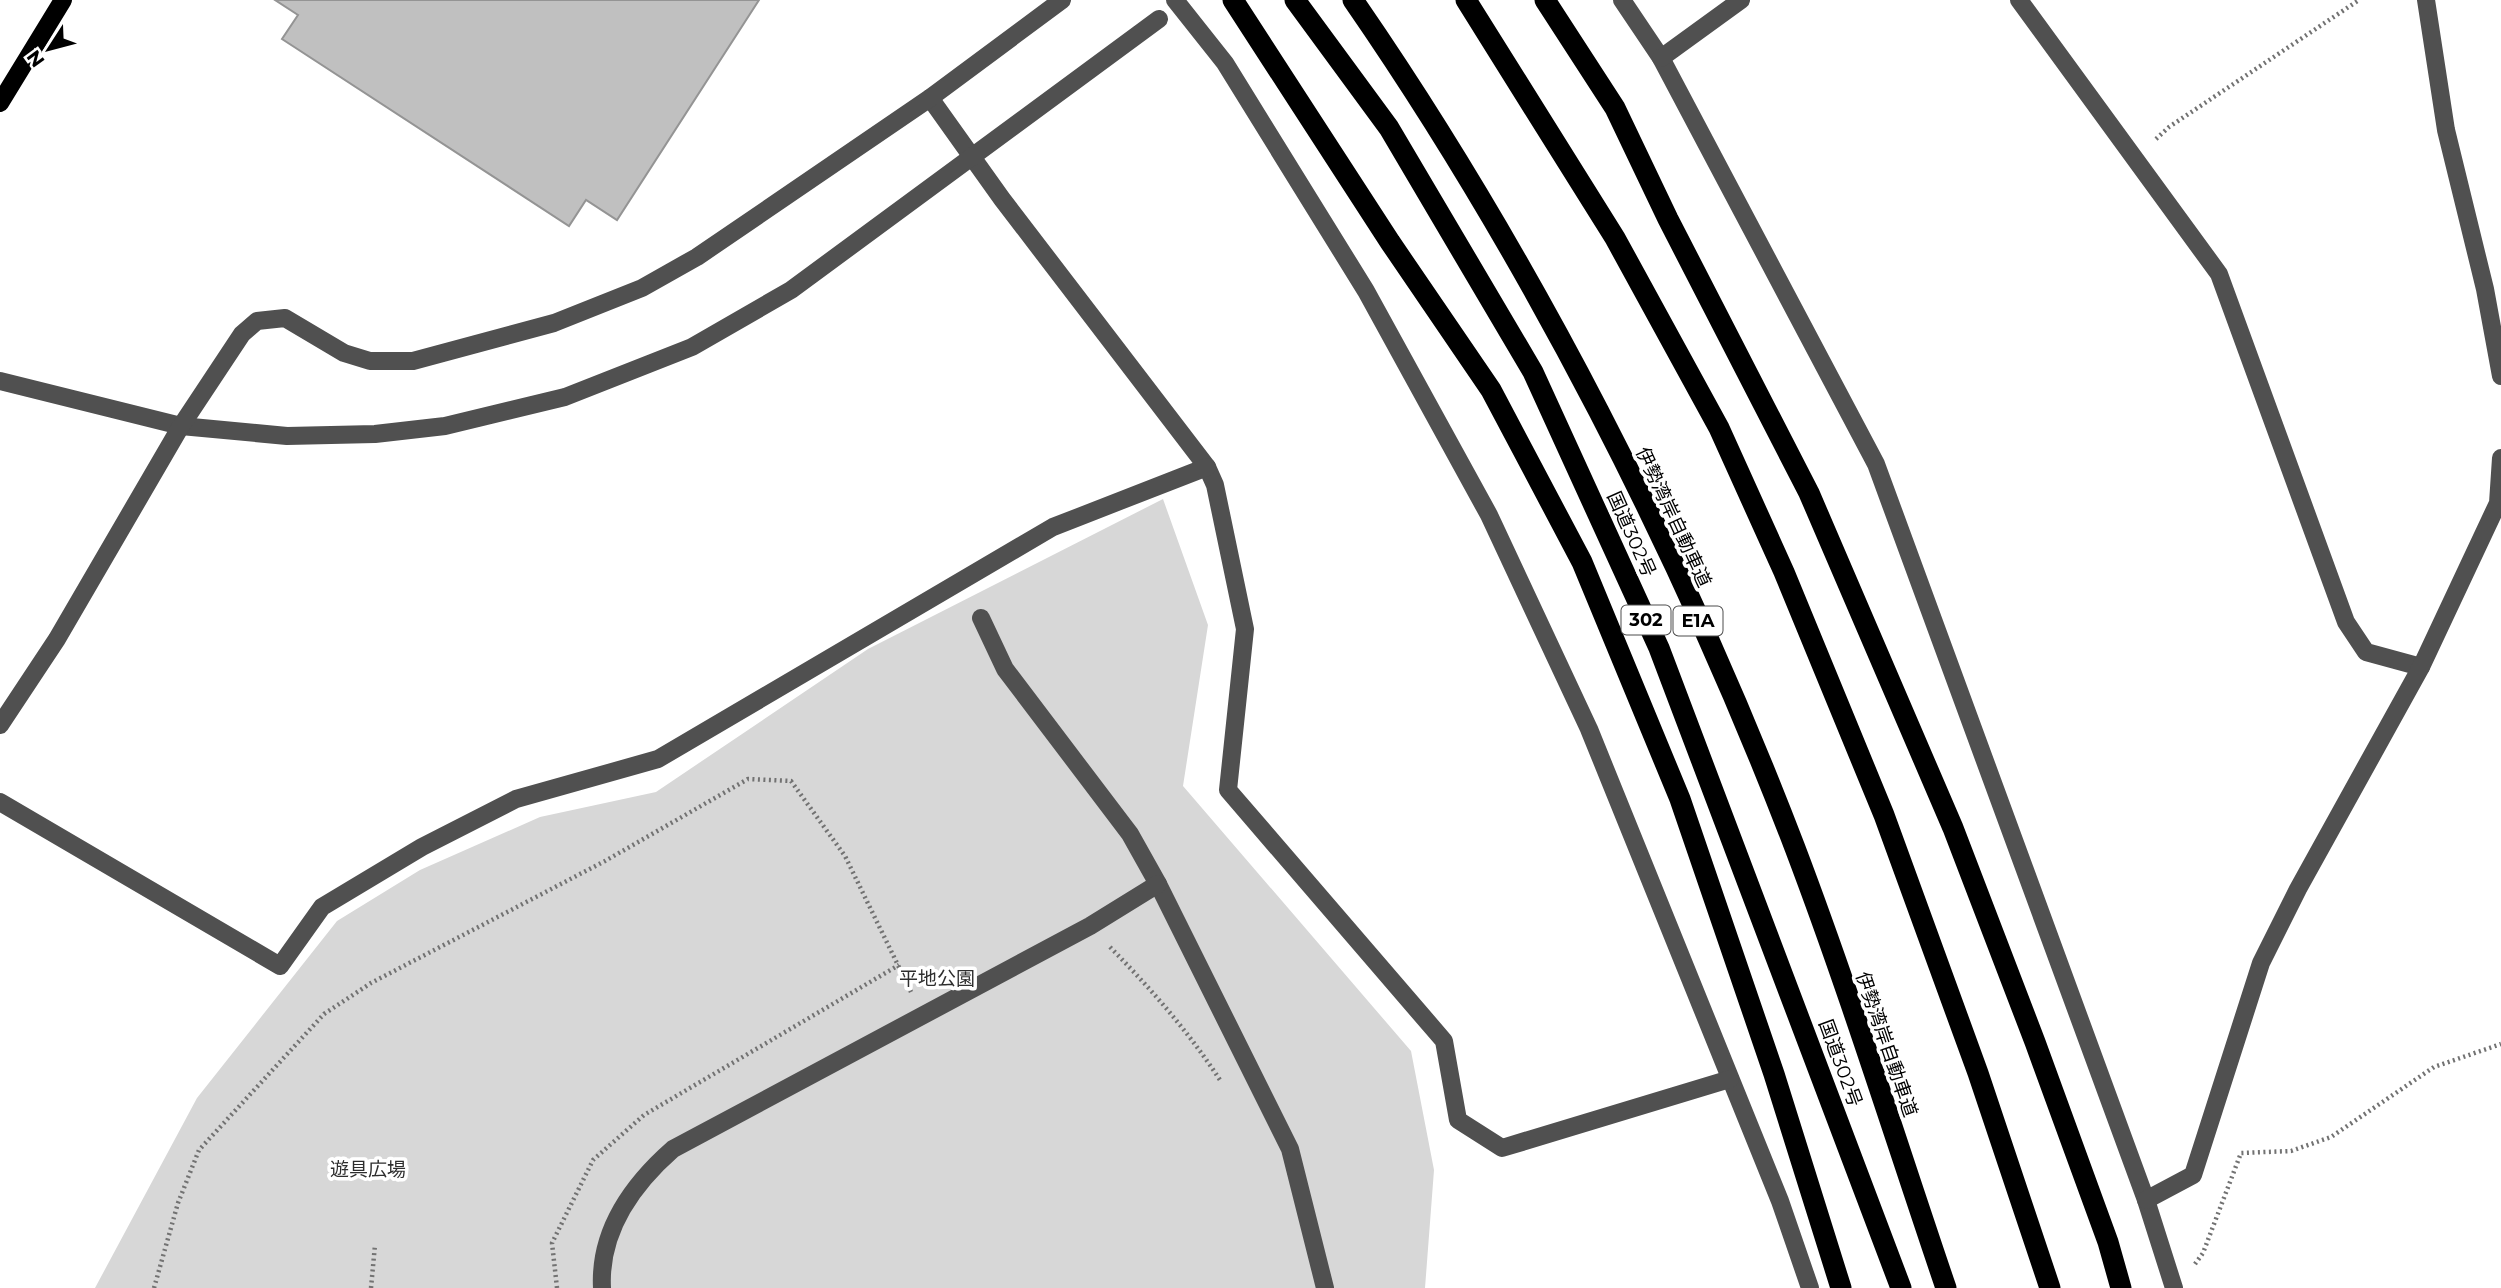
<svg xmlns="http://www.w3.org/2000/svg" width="2501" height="1288" viewBox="0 0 2501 1288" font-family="Montserrat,'Noto Sans JP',sans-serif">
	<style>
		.green { fill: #d7d7d7 }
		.building { fill: #c0c0c0; stroke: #949494; stroke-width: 2 }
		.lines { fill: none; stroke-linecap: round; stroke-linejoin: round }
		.path { stroke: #727272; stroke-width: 4.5; stroke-dasharray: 2 3.5; stroke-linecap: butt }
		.minor { stroke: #505050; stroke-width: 18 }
		.major { stroke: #000; stroke-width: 18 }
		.highway { stroke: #000; stroke-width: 21 }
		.labels { text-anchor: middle; stroke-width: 7; stroke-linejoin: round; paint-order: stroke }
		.shield { fill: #fff; stroke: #4c4c4c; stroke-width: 2 }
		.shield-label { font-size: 18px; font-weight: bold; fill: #000 }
		.street-label { font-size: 19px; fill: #000; stroke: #fff }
		.park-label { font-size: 19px; fill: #2e2e2e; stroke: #fff }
	</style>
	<rect width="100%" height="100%" fill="#fff"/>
	<polygon class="green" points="1163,499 1208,625 1183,786 1411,1051 1434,1170 1425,1288 95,1288 197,1098 337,921 420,870 540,817 656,792 868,649"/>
	<polygon class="building" points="275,0 759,0 617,220 586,200 569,226 282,39 298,15"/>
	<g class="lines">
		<g class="path">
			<polyline points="2156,139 2169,127 2359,0"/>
			<path d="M1110 947C1151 989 1188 1031 1220 1080"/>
			<polyline points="2195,1264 2203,1253 2241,1153 2291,1151 2331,1137 2434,1067 2501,1044"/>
			<polyline points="154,1288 178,1203 199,1150 324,1014 371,983 605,861 748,779 791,781 845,856 911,992"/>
			<polyline points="371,1288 375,1245"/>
			<polyline points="557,1288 552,1243 593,1160 644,1115 899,965"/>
		</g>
		<g class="minor">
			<polyline points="1175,0 1225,63 1366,291 1489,515 1589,729 1780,1201 1810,1288"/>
			<polyline points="1622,0 1661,58 1876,464 2146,1200 2174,1288"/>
			<polyline points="2019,0 2219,274 2346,622 2366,652 2421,667"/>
			<polyline points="2426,0 2446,130 2485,289 2501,376"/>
			<polyline points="1661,58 1741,0"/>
			<polyline points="930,98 1002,199 1207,467 1215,485 1245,629 1228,790 1444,1041 1458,1120 1502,1148 1730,1079"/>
			<polyline points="0,381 181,426 287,436 375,434 445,426 565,397 692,347 791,290 1159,19"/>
			<polyline points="981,618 1005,669 1130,834 1158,884 1290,1149 1325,1288"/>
			<polyline points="0,725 57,639 181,426 242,334 257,321 285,318 344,353 370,361 413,361 554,323 642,288 697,257 930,98 1062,0"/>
			<polyline points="0,802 280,966 322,907 422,847 516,799 658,759 1053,527 1207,467"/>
			<polyline points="2146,1200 2193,1175 2261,963 2298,889 2421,667 2498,503 2501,458"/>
			<path d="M602 1288C599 1231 632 1185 673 1149L1090 926 1158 884"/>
		</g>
		<polyline class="major" points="0,103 63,0"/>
		<g class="highway">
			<polyline points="1233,0 1390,242 1491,390 1582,562 1680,799 1774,1074 1841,1288"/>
			<polyline points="1295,0 1389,128 1533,372 1659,648 1901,1288"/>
			<path d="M1353 0C1530 256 1684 558 1795 848 1850 993 1896 1141 1946 1288"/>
			<polyline points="1466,0 1615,238 1719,428 1784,572 1884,815 1978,1073 2050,1288"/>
			<polyline points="1545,0 1615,108 1668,219 1809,493 1953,828 2035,1042 2108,1242 2121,1288"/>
		</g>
	</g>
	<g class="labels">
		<g class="shield">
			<rect x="1621.5" y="605.5" width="49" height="29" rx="5"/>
			<rect x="1673.5" y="606.5" width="49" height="29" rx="5"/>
		</g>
		<g class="shield-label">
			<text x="1646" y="626">302</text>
			<text x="1698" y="627">E1A</text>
		</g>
		<g class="street-label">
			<text transform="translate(1674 517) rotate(65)" y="7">伊勢湾岸自動車道</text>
			<text transform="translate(1632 534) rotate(66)" y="7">国道302号</text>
			<text transform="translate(1887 1044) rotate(71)" y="7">伊勢湾岸自動車道</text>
			<text transform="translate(1841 1063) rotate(70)" y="7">国道302号</text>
		</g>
		<g class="park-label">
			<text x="937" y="985">平地公園</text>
			<text x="368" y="1176">遊具広場</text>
		</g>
	</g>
	<g transform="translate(49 49) rotate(234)" stroke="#ffffff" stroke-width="5" paint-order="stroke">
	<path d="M0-5L12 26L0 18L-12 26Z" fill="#000000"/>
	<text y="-10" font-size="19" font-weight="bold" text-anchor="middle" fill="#000000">N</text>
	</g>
</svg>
